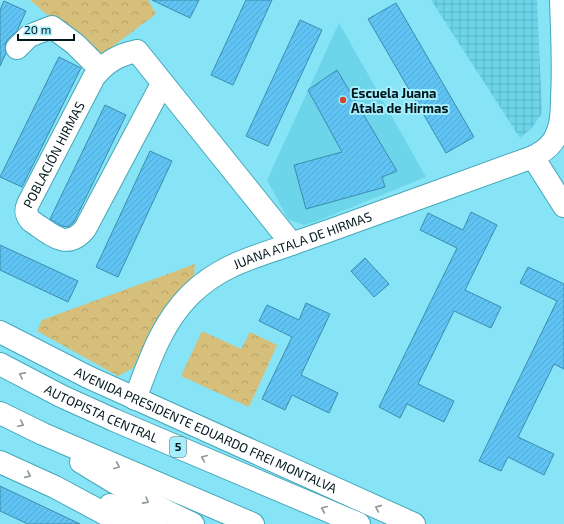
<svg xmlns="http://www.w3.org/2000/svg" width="564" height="524" viewBox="0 0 564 524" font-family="'Exo 2',sans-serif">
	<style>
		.built { fill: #6cd5e9 }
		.industrial { fill: url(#industrial-grid) }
		.park { fill: url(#park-crowns) }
		.building { fill: url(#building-hatch); stroke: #3d8bae }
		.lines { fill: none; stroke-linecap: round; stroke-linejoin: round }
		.minor-casing { stroke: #46a7b8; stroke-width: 24 }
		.major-casing { stroke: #46a7b8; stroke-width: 24 }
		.highway-casing { stroke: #46a7b8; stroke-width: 24 }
		.minor { stroke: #fff; stroke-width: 22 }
		.major { stroke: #fff; stroke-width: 22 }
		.highway { stroke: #fff; stroke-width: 22 }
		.oneway { stroke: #8c9799 }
		.poi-dot { fill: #d14531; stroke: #a6eefc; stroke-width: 1.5 }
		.labels { text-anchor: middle; stroke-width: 4; stroke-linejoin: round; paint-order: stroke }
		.shield { fill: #a6eefc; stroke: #325860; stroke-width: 1 }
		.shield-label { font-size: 12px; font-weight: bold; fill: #00181d }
		.poi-label { font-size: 13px; font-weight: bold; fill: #00181d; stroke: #a6eefc; text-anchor: start }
		.street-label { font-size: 13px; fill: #00181d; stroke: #a6eefc }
	</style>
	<defs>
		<pattern id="industrial-grid" width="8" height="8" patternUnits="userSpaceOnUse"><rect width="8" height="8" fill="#6cd5e9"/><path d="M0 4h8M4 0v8" fill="none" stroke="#5cb6c7"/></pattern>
		<pattern id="park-crowns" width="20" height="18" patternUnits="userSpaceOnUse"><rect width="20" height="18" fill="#d6be7b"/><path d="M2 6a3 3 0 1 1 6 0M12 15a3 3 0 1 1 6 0" fill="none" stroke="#b6a36a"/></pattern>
		<pattern id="building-hatch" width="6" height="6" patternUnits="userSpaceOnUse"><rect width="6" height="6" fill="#5fc4f3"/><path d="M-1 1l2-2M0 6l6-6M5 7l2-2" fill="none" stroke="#51a8d0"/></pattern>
	</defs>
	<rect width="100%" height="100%" fill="#86e4f6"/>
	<polygon class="built" points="339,23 426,177 315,222 304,225 288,219 267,180"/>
	<polygon class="industrial" points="431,0 537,0 542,113 532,128 520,138"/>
	<g class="park">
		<polygon points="30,0 148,0 156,14 97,58"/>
		<polygon points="195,264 194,276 161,312 133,368 118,376 37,331 42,320"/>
		<polygon points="202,331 241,349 250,332 277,345 249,407 181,376"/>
	</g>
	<g class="building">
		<polygon points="152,0 199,0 190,18"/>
		<polygon points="246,0 272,0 233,85 211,75"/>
		<polygon points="4,1 26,11 17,31 8,39 5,44 6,53 0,66 0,10"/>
		<polygon points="396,3 474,137 446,153 368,19"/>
		<polygon points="300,20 322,30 268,146 246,136"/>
		<polygon points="59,57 81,68 22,187 0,177"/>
		<polygon points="337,70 397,171 382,177 385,187 306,209 294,165 342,152 308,90"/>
		<polygon points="105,105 126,115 74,222 68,227 62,226 50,219"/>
		<polygon points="150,151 172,161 118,277 96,267"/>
		<polygon points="471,212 497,225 465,290 501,307 491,328 454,311 418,384 454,401 444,422 407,404 400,418 379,407 457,248 420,230 428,213 463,230"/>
		<polygon points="0,245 78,281 68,302 0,270"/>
		<polygon points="365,258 389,284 374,297 351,271"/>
		<polygon points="528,267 564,284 564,369 554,364 518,437 554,454 544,475 508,457 501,471 479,461 557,301 520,283"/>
		<polygon points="306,303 330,314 301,375 338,393 329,413 292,395 285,410 262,399 292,337 259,321 267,305 299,320"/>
		<polygon points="0,486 80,524 28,524 0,511"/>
	</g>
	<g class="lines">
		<g class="minor-casing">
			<g id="minor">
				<polyline points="17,48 29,36 52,27 75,44 100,69"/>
				<path id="s1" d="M162 84 85 229C66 252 50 233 31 221 26 215 25 211 28 204L94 77C106 62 118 55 137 51L292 244"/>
				<polyline points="533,157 564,206"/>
				<path id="s2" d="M135 399C149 362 161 324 190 295 217 268 247 259 283 247 300 241 317 235 334 229 400 205 467 181 533 157 545 151 554 144 558 131 562 121 562 109 562 98 564 66 562 33 561 0"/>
			</g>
		</g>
		<g class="major-casing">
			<g id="major">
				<path id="s3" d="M0 332 88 377 414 524"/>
				<polyline points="0,462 55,487 124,524"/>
				<polyline points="110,505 156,524"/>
			</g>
		</g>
		<g class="highway-casing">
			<g id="highway">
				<path id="s4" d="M0 364 61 396 114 420 359 524"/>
				<polyline points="0,413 43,434 253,524"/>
				<path d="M81 462C118 485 153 506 193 524"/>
			</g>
		</g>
		<use href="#minor" class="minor"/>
		<use href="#major" class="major"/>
		<use href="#highway" class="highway"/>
	</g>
	<defs><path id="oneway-chevron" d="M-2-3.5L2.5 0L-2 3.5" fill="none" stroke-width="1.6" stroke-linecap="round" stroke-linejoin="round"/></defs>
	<g class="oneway">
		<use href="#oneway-chevron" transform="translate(22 375) rotate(-152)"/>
		<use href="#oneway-chevron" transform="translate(21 424) rotate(26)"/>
		<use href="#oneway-chevron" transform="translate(204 458) rotate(-157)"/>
		<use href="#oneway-chevron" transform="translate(117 466) rotate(23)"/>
		<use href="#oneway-chevron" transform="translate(28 475) rotate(24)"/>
		<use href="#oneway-chevron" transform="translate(146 501) rotate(29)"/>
		<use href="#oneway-chevron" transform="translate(378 508) rotate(-156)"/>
		<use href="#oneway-chevron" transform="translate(324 509) rotate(-157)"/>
	</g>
	<circle class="poi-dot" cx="343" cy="100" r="4"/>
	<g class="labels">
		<rect class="shield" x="170" y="437" width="16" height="20" rx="3"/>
		<g class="shield-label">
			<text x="178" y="451">5</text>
		</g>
		<g class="poi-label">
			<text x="351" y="98">Escuela Juana<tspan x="351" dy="15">Atala de Hirmas</tspan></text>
		</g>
		<g class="street-label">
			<text dy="5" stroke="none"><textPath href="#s1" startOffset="301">POBLACIÓN HIRMAS</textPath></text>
			<text dy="5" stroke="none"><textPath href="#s2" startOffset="245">JUANA ATALA DE HIRMAS</textPath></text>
			<text dy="5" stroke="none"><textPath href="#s4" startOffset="113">AUTOPISTA CENTRAL</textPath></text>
			<text dy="5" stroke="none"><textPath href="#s3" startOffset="228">AVENIDA PRESIDENTE EDUARDO FREI MONTALVA</textPath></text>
		</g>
	</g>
	<path d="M18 34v6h56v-6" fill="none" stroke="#00181d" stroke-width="2"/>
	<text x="24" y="34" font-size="12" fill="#00181d" stroke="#a6eefc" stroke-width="3" paint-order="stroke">20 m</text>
</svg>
